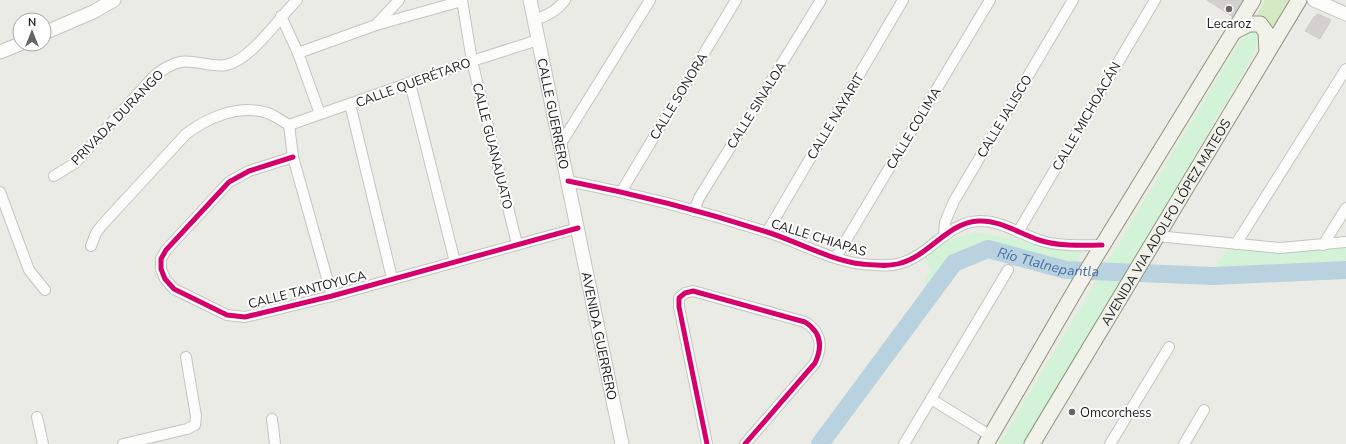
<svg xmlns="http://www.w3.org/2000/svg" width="1346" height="444" viewBox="0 0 1346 444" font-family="'Nunito Sans',sans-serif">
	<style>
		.grass { fill: #d3eac4 }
		.park { fill: #d3f3d8 }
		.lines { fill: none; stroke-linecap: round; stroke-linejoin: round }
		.river { stroke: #b9d2df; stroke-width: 18 }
		.building { fill: #d2d1cd; stroke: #cfcdc7 }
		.minor-casing { stroke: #c4c4c2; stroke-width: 12 }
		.tertiary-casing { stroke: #c4c4c2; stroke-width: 15 }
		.secondary-casing { stroke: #90957e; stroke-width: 17 }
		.minor { stroke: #fcfcfb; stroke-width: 10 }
		.tertiary { stroke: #fcfcfb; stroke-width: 13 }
		.secondary { stroke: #f1f3ea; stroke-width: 15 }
		.cycleway-casing { stroke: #fff; stroke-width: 8 }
		.cycleway { stroke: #d6006c; stroke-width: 5 }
		.poi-dot { fill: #656563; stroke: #fff; stroke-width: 1.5 }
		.labels { text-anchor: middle; stroke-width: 4; stroke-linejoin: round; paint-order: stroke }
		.poi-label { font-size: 13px; fill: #1d1d1d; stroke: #fff }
		.street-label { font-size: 13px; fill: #1d1d1d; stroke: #fff }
		.water-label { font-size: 14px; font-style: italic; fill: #4a6eac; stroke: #fff }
	</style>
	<rect width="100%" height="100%" fill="#ebebe6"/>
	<polygon class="grass" points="1265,0 1290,0 1273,28 1265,18 1257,15"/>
	<g class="park">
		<polygon points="1254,30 1258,30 1260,34 1252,57 1028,444 999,444 1236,47 1248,33"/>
		<path d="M975 232 1017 239 1050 249 1082 252 1076 264H1069L984 244 956 256 927 286 924 282 931 271 924 257C937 243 957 237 975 232Z"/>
		<polygon points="1346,245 1346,266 1213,269 1229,248"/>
	</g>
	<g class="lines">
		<path class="river" id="s1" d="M820 444 954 263 988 249 1066 270 1213 276 1346 270"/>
	</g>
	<g class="building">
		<polygon points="1207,0 1244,0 1233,17"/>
		<polygon points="1318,14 1331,20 1320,39 1305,31 1314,17"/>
	</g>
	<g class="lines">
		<g class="minor-casing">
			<g id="minor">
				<polyline points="462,0 472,61 517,244"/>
				<polyline points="281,16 298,53 320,114"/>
				<path d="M534 20C547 16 557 11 565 0"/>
				<polyline points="376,25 399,0"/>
				<polyline points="298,53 376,25 462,1"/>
				<polyline points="410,83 455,262"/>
				<polyline points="350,104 392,278"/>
				<polyline points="289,125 472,61 538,40"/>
				<polyline points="289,125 293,157 332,296"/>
				<polyline points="560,145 650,0"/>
				<polyline points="293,157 249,171 229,182 166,250 161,259 161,269 165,279 174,289 227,315 245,317 332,296 578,228"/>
				<path d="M54 176 75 163 154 76C162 70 170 64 180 62 195 59 210 68 226 65 251 60 278 19 297 0"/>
				<path d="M568 181C635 194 702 211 767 232 796 241 832 261 862 264 874 265 889 267 901 263 930 255 948 222 979 221 1000 220 1020 234 1039 240 1060 247 1082 245 1102 245"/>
				<polyline points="0,192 29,270 45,290"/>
				<polyline points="621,192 736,0"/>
				<polyline points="694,211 699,198 821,0"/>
				<polyline points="767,232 903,0"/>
				<polyline points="1018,232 1155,0"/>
				<polyline points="944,236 945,222 954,201 1073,0"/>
				<polyline points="1157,236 1280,248 1346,242"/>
				<polyline points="1236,244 1346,69"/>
				<polyline points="1323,245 1346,208"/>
				<path d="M91 246 96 233 102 225 186 134C207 118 237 105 264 112 272 113 281 121 289 125"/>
				<polyline points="836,257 990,0"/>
				<polyline points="931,399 991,436"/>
				<polyline points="37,417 43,444"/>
				<polyline points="272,419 275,444"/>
				<polyline points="123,444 187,429 195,425 196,416 186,357"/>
				<path d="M707 444 679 307V298L685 293 693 291 805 322C821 332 823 346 815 363L745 444"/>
				<polyline points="904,444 1008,270"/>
				<polyline points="1110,444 1169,347"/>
				<polyline points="1184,444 1204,410"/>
			</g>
		</g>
		<g class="tertiary-casing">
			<g id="tertiary">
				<path id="s2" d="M530 0 622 444"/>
				<polyline points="1314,0 1346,14"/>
				<polyline points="44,33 93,12 114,0"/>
				<polyline points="0,52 20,44"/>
			</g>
		</g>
		<g class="secondary-casing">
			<g id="secondary">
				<polyline points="1235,31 1249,24 1260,24 1266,32 1267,51"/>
				<polyline points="986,444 1080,282 1253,0"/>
				<path id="s3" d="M1032 444 1299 0"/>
			</g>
		</g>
		<use href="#minor" class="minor"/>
		<use href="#tertiary" class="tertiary"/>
		<use href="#secondary" class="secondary"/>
		<g class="cycleway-casing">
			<g id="cycleway">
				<polyline points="293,157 249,171 229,182 166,250 161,259 161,269 165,279 174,289 227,315 245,317 332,296 578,228"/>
				<path d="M568 181C635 194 702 211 767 232 796 241 832 261 862 264 874 265 889 267 901 263 930 255 948 222 979 221 1000 220 1020 234 1039 240 1060 247 1082 245 1102 245"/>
				<path d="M707 444 679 307V298L685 293 693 291 805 322C821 332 823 346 815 363L745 444"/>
			</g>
		</g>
		<use href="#cycleway" class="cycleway"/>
	</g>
	<g class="poi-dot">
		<circle cx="1229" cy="9" r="4"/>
		<circle cx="1072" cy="412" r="4"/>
	</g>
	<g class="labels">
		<g class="poi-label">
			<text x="1229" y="28">Lecaroz</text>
			<text x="1080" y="417" text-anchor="start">Omcorchess</text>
		</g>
		<g class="street-label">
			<text transform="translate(413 82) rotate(-20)" y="5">CALLE QUERÉTARO</text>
			<text transform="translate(678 96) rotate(-59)" y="5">CALLE SONORA</text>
			<text transform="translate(756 105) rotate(-58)" y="5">CALLE SINALOA</text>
			<text dy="5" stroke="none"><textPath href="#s2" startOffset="116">CALLE GUERRERO</textPath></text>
			<text transform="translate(835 116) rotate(-59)" y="5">CALLE NAYARIT</text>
			<text transform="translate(1004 116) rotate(-59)" y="5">CALLE JALISCO</text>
			<text transform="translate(1086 116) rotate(-60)" y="5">CALLE MICHOACÁN</text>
			<text transform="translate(117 117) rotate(-46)" y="5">PRIVADA DURANGO</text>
			<text transform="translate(913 128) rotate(-59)" y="5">CALLE COLIMA</text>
			<text transform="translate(493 146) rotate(76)" y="5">CALLE GUANAJUATO</text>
			<text dy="5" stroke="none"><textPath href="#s3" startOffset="259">AVENIDA VIA ADOLFO LÓPEZ MATEOS</textPath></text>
			<text transform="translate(819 237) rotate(17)" y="5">CALLE CHIAPAS</text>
			<text transform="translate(307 289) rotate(-14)" y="5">CALLE TANTOYUCA</text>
			<text dy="5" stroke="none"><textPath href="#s2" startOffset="343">AVENIDA GUERRERO</textPath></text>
		</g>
		<g class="water-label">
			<text dy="5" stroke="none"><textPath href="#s1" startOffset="324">Río Tlalnepantla</textPath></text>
		</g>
	</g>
	<g transform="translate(32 32)"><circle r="19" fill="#ffffff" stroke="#a5a5a5"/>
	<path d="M0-3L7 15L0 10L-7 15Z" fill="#656563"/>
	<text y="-6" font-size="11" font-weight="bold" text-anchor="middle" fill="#1d1d1d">N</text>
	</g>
</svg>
